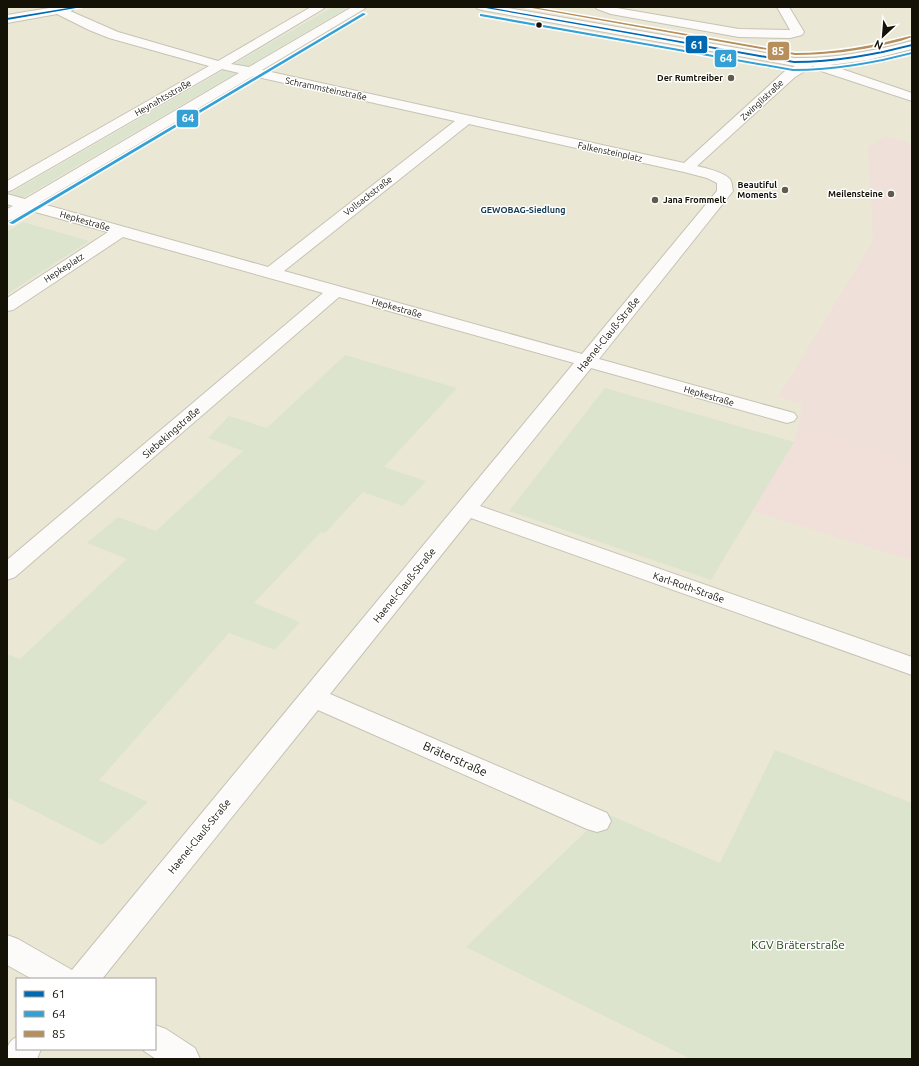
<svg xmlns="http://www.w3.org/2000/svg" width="919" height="1066" viewBox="0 0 919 1066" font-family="Ubuntu,sans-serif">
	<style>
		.industrial { fill: #f1e0d9 }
		.education { fill: #f0e0da }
		.green { fill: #dce4cd }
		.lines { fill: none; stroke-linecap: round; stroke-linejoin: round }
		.minor-casing { stroke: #c6c3b5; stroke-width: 2 }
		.minor { fill: #fcfbf9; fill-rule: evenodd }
		.bus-1-casing { stroke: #fff; stroke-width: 3 }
		.bus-2-casing { stroke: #fff; stroke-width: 3 }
		.bus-3-casing { stroke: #fff; stroke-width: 3 }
		.bus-1 { fill: #0069b4; fill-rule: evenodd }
		.bus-2 { fill: #33a1d6; fill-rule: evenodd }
		.bus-3 { fill: #b78f5c; fill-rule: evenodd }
		.bus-dot { fill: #141106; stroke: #fff; stroke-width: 1.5 }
		.poi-dot { fill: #5f5c4e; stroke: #fff; stroke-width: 1.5 }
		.labels { text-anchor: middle; stroke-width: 3; stroke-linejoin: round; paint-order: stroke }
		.far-poi-label { font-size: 9px; font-weight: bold; fill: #141106; stroke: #fff; text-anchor: end }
		.far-street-label { font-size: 9px; fill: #141106; stroke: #fff }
		.far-neighbourhood-label { font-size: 9px; font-weight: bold; fill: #133b52; stroke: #fff }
		.street-label { font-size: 10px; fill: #141106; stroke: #fff }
		.near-street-label { font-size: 12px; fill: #141106; stroke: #fff }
		.near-park-label { font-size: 12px; fill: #2b4720; stroke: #fff }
		.line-badge { stroke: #fff; stroke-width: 1.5 }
		.badge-label { font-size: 11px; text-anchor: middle; font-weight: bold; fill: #fff }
	</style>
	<rect width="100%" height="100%" fill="#ebe7d5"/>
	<polygon class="industrial" points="798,428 912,461 912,526 901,557 752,511 794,442"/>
	<g class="education">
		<polygon points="885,136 912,144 912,461 798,428 802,404 778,397 873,241 868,147"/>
		<polygon points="912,526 912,560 901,557"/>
	</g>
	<g class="green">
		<polygon points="333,7 349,7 7,207 7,195"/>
		<polygon points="23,222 89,241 7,294 7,232"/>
		<polygon points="345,355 457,388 384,467 426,481 403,506 363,492 325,533 321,532 254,603 300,622 275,650 229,633 99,780 148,802 102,845 7,797 7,654 20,659 127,559 87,543 118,517 156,531 243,451 208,438 229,416 267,428"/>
		<polygon points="605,388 794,442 711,580 509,511"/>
		<polygon points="775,750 912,803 912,1059 691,1059 466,947 605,813 720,863"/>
	</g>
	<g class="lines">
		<g class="minor-casing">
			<g id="minor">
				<path d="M48 7H74L73 10 70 11 118 32 218 61 311 7H325L323 9 231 64 249 67 352 7H366L364 9 262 70 684 163 785 71 795 66 482 10 478 9 476 7H502L794 58C835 59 873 51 912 41V49L868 60 830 65 912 93V101L815 69 813 66 795 77 697 166C705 168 728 173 731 181 732 184 732 188 733 191L599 359 794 413 797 417 794 421 787 423 780 421 591 368 480 506 912 657V675L471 518 330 694 607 813 611 821 607 829 597 832 587 829 318 710 102 979H32L7 965V935L18 939 72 970 574 363 339 297 15 577 7 580V560L323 293 123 237 13 310 7 311V298L108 232 28 210 13 219 7 221V209L13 206 7 204V194L25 199 239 73 222 69 12 190 7 192V181L209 66 109 38 89 30 57 14 7 23V15L49 8ZM253 76 455 121 268 267 39 203ZM469 124 684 172 707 178 717 183V191L582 354 284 271Z"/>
				<polygon points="595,7 611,7 739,29 790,30 777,7 789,7 804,32 802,35 790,38 739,37 611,14 597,9"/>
				<polygon points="155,1025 166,1029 195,1048 200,1059 156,1059 144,1051 143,1049 155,1049"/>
				<path d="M17 1037V1049H41L37 1059H7C7 1049 7 1041 17 1037Z"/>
			</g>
		</g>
		<use href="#minor" class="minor"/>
		<g class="bus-1-casing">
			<g id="bus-1">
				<polygon points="74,7 82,7 7,20 7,18"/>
				<path d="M480 7H487L794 61C834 61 873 54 912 44V46C873 56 834 63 794 63Z"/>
			</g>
		</g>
		<g class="bus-2-casing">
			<g id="bus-2">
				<polygon points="363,13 366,14 13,224 9,223"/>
				<path d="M481 14 793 69C834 69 873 62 912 52V54C873 64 834 71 793 71L480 16V14Z"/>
			</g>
		</g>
		<g class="bus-3-casing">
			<path id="bus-3" d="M526 7H533L795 53C834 53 872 46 910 36L912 37C905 40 896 42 888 44 857 51 827 55 795 55Z"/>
		</g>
		<use href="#bus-1" class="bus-1"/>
		<use href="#bus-2" class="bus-2"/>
		<use href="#bus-3" class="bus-3"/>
	</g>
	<circle class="bus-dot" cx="539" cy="25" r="3.5"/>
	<g class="poi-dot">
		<circle cx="731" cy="78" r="4"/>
		<circle cx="785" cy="190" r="4"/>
		<circle cx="891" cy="194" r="4"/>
		<circle cx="655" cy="200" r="4"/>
	</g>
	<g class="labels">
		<g class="far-poi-label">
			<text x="723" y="81">Der Rumtreiber</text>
			<text x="777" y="188">Beautiful<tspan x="777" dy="10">Moments</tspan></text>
			<text x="883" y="197">Meilensteine</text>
			<text x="663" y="203" text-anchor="start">Jana Frommelt</text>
		</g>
		<g class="far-street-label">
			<text transform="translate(326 89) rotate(12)" y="3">Schrammsteinstraße</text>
			<text transform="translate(163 98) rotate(-30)" y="3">Heynahtsstraße</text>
			<text transform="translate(762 100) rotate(-43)" y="3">Zwinglistraße</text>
			<text transform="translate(610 152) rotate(12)" y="3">Falkensteinplatz</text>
			<text transform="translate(368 196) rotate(-38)" y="3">Vollsackstraße</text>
			<text transform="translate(85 221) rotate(16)" y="3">Hepkestraße</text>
			<text transform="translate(64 268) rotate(-33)" y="3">Hepkeplatz</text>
			<text transform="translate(397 308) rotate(16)" y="3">Hepkestraße</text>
			<text transform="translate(709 396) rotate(16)" y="3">Hepkestraße</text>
		</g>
		<g class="far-neighbourhood-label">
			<text x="523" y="213">GEWOBAG-Siedlung</text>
		</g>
		<g class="street-label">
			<text transform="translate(608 334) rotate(-51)" y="4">Haenel-Clauß-Straße</text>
			<text transform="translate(171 432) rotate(-41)" y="4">Siebekingstraße</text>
			<text transform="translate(404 585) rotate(-51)" y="4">Haenel-Clauß-Straße</text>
			<text transform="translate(689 587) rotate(19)" y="4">Karl-Roth-Straße</text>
			<text transform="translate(199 836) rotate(-51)" y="4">Haenel-Clauß-Straße</text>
		</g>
		<g class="near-street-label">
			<text transform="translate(455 759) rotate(24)" y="4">Bräterstraße</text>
		</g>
		<g class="near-park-label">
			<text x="798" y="949">KGV Bräterstraße</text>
		</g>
	</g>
	<g class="line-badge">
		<rect x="685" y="35" width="23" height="19" rx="4" fill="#0069b4"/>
		<rect x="767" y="41" width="23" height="20" rx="4" fill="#b78f5c"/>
		<rect x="714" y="49" width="23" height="19" rx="4" fill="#33a1d6"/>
		<rect x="176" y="109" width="23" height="19" rx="4" fill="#33a1d6"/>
	</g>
	<g class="badge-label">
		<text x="697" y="49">61</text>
		<text x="778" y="55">85</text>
		<text x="726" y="62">64</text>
		<text x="188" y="122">64</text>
	</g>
	<rect width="919" height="1066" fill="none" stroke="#141106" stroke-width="16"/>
	<rect x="16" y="978" width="140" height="72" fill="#ffffff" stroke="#a1a09b"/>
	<rect x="24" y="991" width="20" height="6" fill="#0069b4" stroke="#a1a09b"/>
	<text x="52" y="998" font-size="12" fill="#141106">61</text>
	<rect x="24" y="1011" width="20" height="6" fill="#33a1d6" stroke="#a1a09b"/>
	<text x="52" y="1018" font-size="12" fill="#141106">64</text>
	<rect x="24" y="1031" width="20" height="6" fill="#b78f5c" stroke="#a1a09b"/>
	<text x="52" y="1038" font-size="12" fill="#141106">85</text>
	<g transform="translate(883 36) rotate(206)" stroke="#ffffff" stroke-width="3" paint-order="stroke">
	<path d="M0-3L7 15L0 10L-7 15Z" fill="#141106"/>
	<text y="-6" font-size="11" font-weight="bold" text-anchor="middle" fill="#141106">N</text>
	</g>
</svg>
